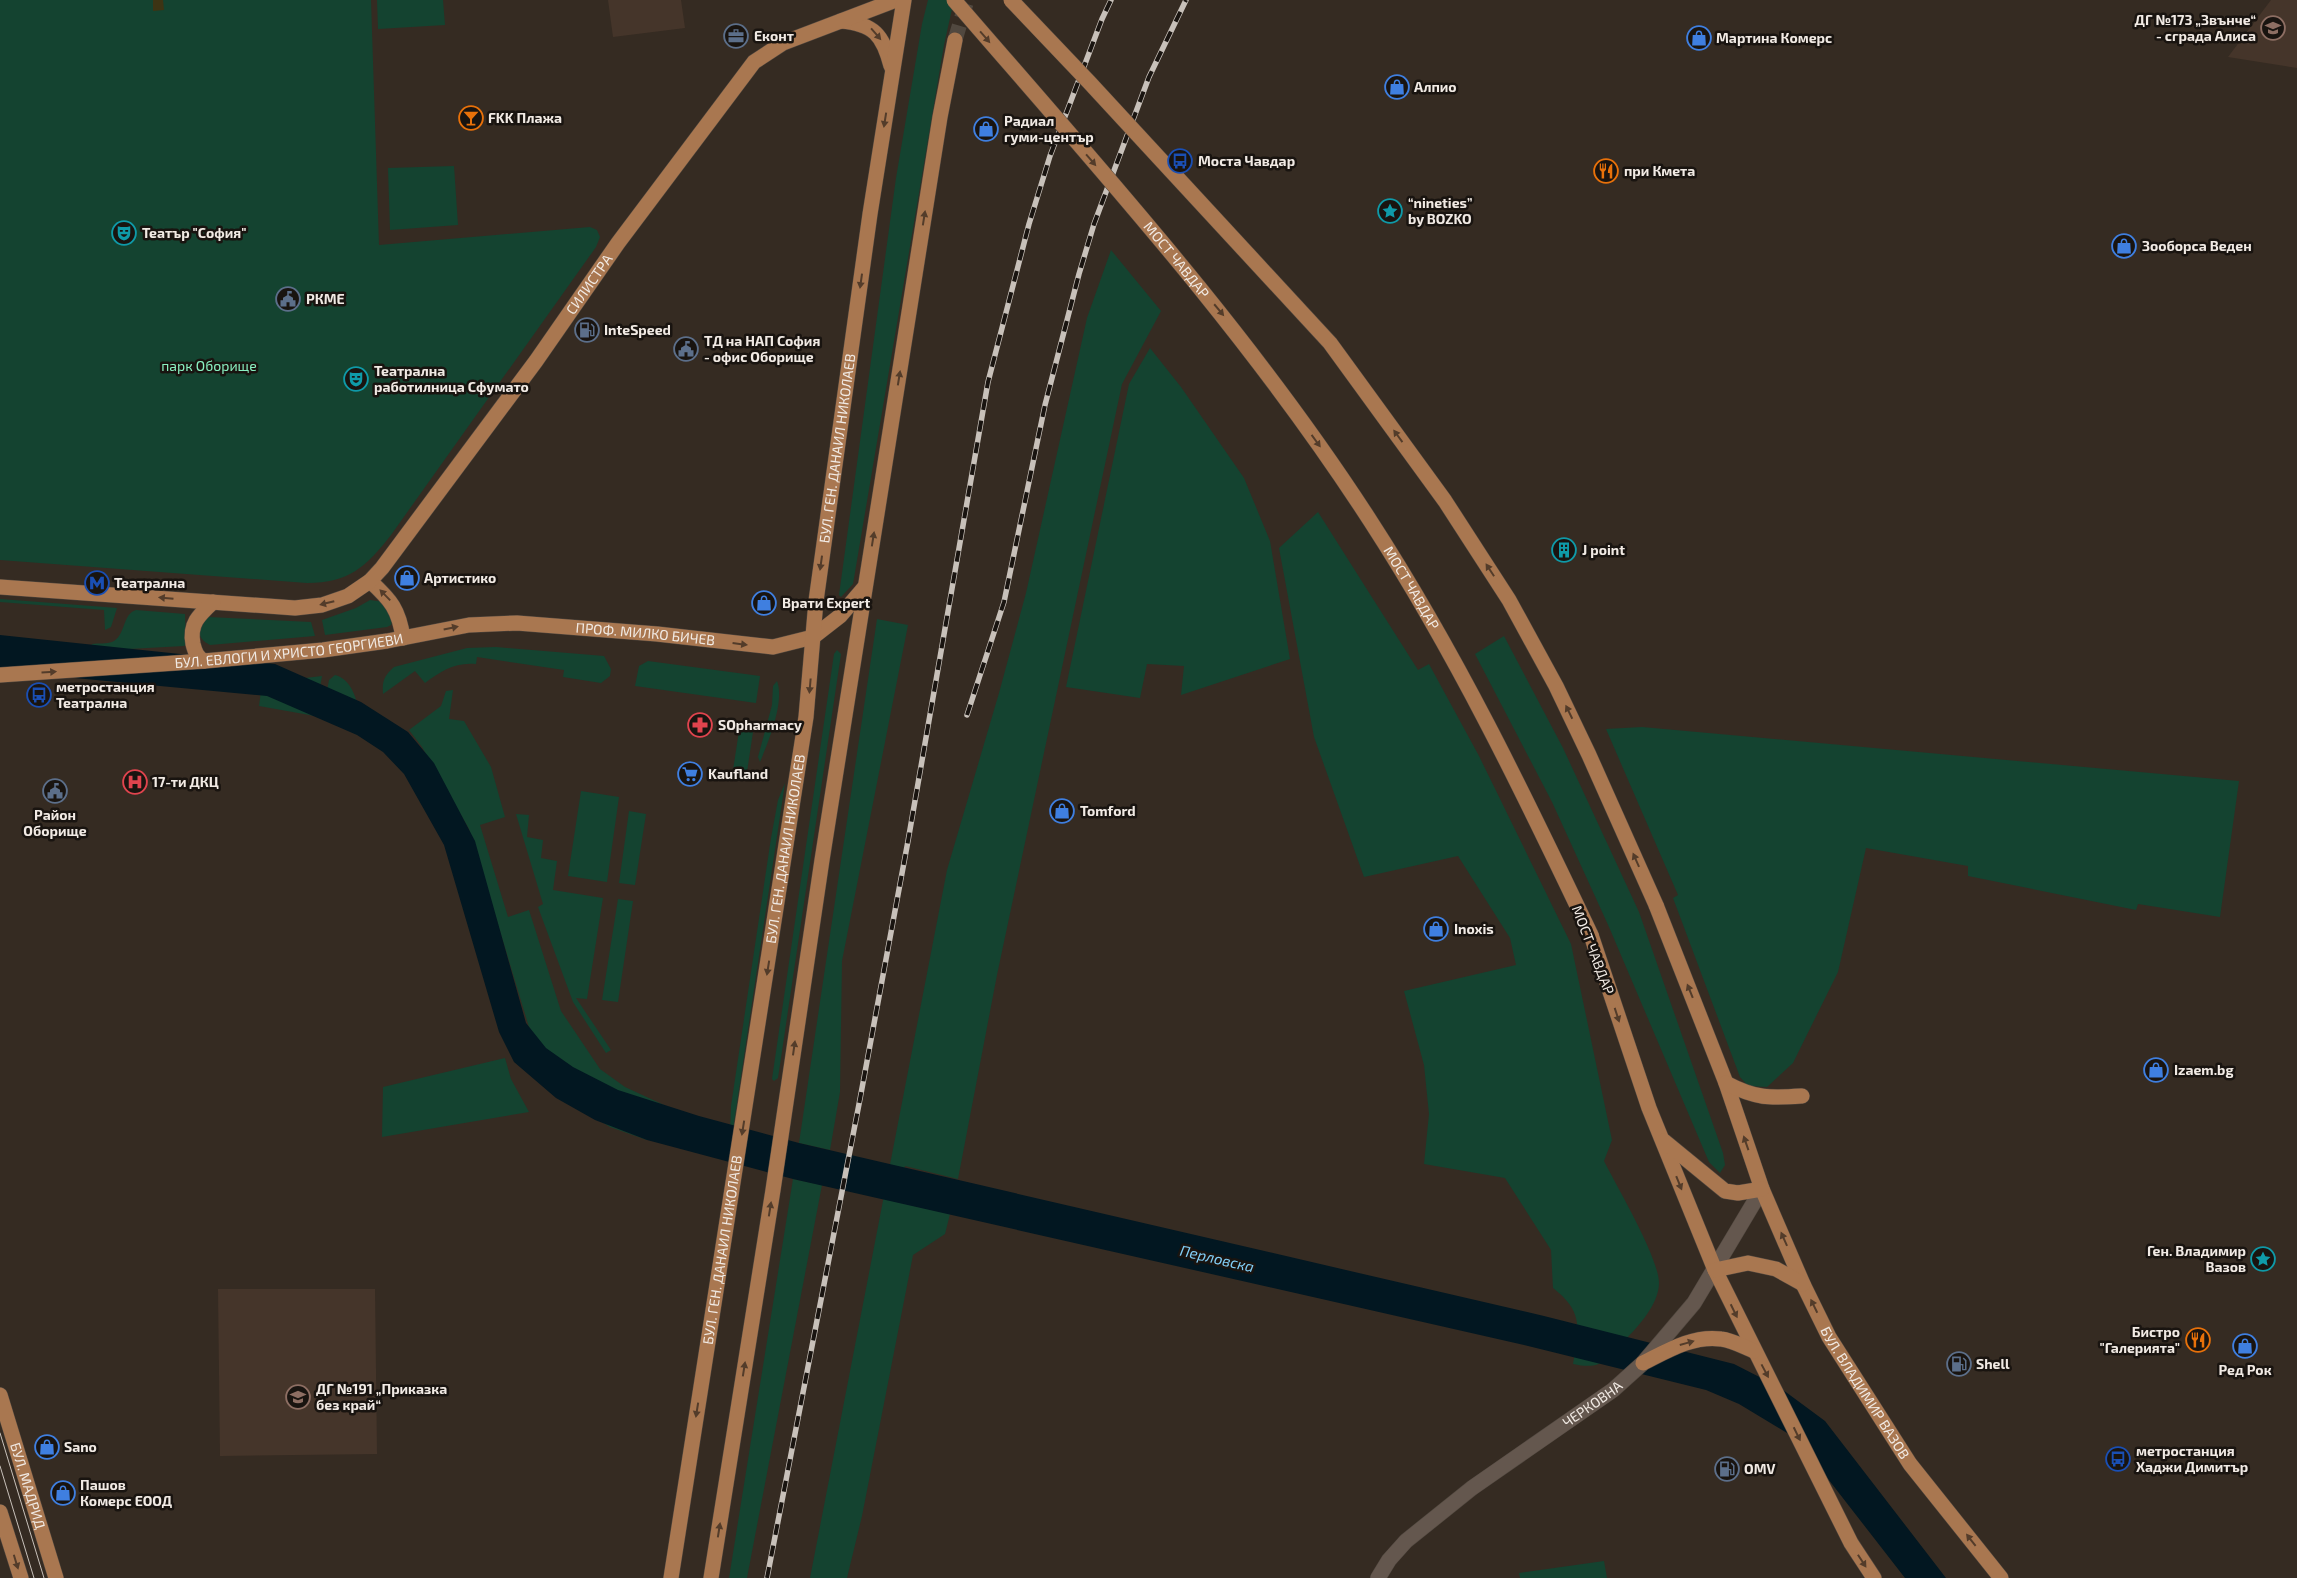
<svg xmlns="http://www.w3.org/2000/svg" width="2297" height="1578" viewBox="0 0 2297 1578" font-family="'Exo 2',sans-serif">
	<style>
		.education { fill: #45352a }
		.green { fill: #144330 }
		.sand { fill: #3d3414 }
		.water { fill: #021721 }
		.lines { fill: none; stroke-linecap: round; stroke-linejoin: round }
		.major-tunnel { stroke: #51483f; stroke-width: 15; stroke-dasharray: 15 8; stroke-linecap: butt }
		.minor-casing { stroke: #50473f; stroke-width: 16 }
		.major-casing { stroke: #50473f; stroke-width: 16 }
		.minor { stroke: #64574e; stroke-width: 15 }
		.major { stroke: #a97750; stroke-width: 15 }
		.tram { stroke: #c8c1ba; stroke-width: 1 }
		.rail-casing { stroke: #c8c1ba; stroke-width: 5.5 }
		.rail { stroke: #191410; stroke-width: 4; stroke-dasharray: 11; stroke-linecap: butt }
		.major-bridge-casing { stroke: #50473f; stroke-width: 16; stroke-linecap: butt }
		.major-bridge { stroke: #a97750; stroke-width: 15 }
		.oneway { fill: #533c2a }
		.labels { text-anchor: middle; stroke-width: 5; stroke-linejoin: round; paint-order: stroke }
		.poi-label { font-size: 14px; font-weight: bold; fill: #f1eae4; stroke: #191410; text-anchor: start }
		.street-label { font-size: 14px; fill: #f1eae4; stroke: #191410 }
		.park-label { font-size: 14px; fill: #8af1c2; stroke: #191410 }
		.water-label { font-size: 15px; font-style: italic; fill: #82cef6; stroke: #191410 }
	</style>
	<rect width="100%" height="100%" fill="#352b22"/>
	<g class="education">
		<polygon points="608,0 681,0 685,28 613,37"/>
		<polygon points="2271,0 2297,0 2297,68 2228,57"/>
		<polygon points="218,1289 375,1289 377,1454 220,1456"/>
	</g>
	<g class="green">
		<path d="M0 0H371L379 245 590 227 597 230 600 237 596 247 391 535C366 567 349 583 307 583L0 560Z"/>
		<polygon points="377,0 443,0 445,25 378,29"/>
		<polygon points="928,0 954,0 944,45 853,584 841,597 839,595 896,178 922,24"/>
		<polygon points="454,166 458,225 390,230 388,168"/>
		<polygon points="1111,250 1161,311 1122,384 997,975 958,1179 905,1166 897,1202 950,1214 945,1234 913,1255 862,1516 847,1578 810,1578 947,870 999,693 1026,593 1087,318"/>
		<polygon points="1150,348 1181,387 1244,478 1270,541 1290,659 1181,695 1184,666 1147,664 1140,698 1066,687 1129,384"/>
		<path d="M1318 512 1418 670 1429 664 1479 756 1571 944 1612 1140 1604 1161C1617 1187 1659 1258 1659 1283 1659 1304 1638 1327 1624 1341 1606 1361 1601 1370 1573 1364 1579 1329 1584 1312 1553 1288L1551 1250 1505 1178 1424 1164 1429 1114 1424 1065 1404 991 1516 965 1510 938 1458 856 1364 877 1314 737 1279 548Z"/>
		<polygon points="0,599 105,607 117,608 111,627 105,630 104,610 0,602"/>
		<polygon points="370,600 384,602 393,619 391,625 387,627 325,635 322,620 356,608"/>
		<path d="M136 610 185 614 186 644 184 646 92 651V644C98 643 107 644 112 642 126 636 122 614 136 610Z"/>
		<path d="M208 617 311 622 315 636 210 645C195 638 198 626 208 617Z"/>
		<polygon points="877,619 908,625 842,961 840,1092 830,1150 799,1143"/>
		<polygon points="1504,636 1563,748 1639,912 1723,1153 1725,1165 1720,1173 1709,1162 1609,927 1552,802 1475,654"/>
		<path d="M496 647 604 656 611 669 610 676 601 683 563 677 564 670 477 657 476 664C455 662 441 671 425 683L415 671 383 694C382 681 384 676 394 667L467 648Z"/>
		<polygon points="837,650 841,654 778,1078 774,1081 772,1079 834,654"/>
		<polygon points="648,661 760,676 756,703 635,686 639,666"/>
		<path d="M335 675C353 680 356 700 361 716L322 717 329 680Z"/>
		<polygon points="322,676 315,716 259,706 262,683"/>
		<path d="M777 681C785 702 768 743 760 762L758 757 772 705 773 686Z"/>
		<polygon points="453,690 449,719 464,721 491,767 505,817 480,825 508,917 529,910 561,1011 600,1069 625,1087 664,1105 647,1140 610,1127 588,1113 529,1027 469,829 422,747 409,730 441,706 446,691"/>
		<polygon points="1642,727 2239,781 2220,917 2138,904 2136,910 1968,876 1968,866 1866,848 1838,972 1793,1063 1767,1087 1748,1086 1740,1077 1673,898 1678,895 1606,729"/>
		<polygon points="739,731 753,732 747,772 733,770"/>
		<polygon points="785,783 731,1143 730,1132 731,1106 771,838 778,800"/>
		<polygon points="581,791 619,797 607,882 568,876"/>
		<polygon points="629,811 646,814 635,885 619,883"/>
		<polygon points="516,814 529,815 527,837 543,840 541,858 557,861 553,890 603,898 587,999 576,998 611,1050 606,1053 573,1002 538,907 543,904"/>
		<polygon points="618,899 633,901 618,1002 602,1000"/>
		<polygon points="505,1058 511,1079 529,1112 382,1137 383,1087"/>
		<polygon points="793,1179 822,1185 747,1578 729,1578"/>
		<polygon points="1604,1561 1607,1578 1520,1578 1519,1573"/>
	</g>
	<polygon class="sand" points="153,0 163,0 164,10 153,11"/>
	<polygon class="water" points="0,635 275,664 361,702 408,732 434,763 475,841 526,1023 546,1048 573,1067 618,1090 699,1116 799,1143 1544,1316 1734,1364 1779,1387 1825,1421 1946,1578 1905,1578 1797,1439 1739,1404 1706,1390 1524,1345 793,1179 647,1140 595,1120 556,1098 514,1062 499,1032 444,845 404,774 383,752 357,735 267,696 0,671"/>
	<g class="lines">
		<polyline class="major-tunnel" points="955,40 967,0"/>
		<g class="minor-casing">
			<g id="minor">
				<path id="s1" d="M1378 1578 1389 1560 1406 1541 1472 1488 1613 1390 1643 1363 1694 1303 1762 1189"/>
			</g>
		</g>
		<g class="major-casing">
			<g id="major">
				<path d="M841 21C874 24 883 35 891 66"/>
				<path d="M370 581C391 600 399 610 403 638"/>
				<path id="s2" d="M0 587 295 608 322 605 348 596 370 581 382 568 536 361 618 243 754 62 783 43 896 0"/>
				<path d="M204 661C197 657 195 652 193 644 189 624 199 615 213 602"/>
				<path id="s3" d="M0 675 204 661 323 650 387 641 469 625 517 623 657 634 773 647 813 637 840 616 864 588"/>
				<path id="s4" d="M1656 905 1726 1083 1762 1189 1803 1284 1829 1337 1910 1464 2001 1578"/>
				<polyline points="1591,935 1649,1108 1715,1270 1851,1543 1874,1578"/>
				<path d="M1726 1083C1756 1099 1770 1098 1802 1096"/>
				<polyline points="1664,1141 1725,1191 1738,1193 1762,1189"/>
				<polyline points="1715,1270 1748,1263 1776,1269 1803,1284"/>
				<path d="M1643 1363C1667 1351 1693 1335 1721 1339 1732 1340 1744 1347 1754 1351"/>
				<path id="s5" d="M0 1395 56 1578"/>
				<polyline points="0,1512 21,1578"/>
				<path id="s6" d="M671 1578 806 717 816 601 870 214 904 0"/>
				<polyline points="711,1578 773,1190 822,860 940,117 955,40"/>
			</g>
		</g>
		<use href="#minor" class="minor"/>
		<use href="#major" class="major"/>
		<g class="tram">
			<polyline points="0,1433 44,1578"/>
			<polyline points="0,1466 34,1578"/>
		</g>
		<g class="rail-casing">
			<g id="rail">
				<polyline points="967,715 1004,602 1045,405 1079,274 1094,224 1149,77 1186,0"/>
				<polyline points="767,1578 860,1099 908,841 988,382 1029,224 1050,156 1102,19 1111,0"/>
			</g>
		</g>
		<use href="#rail" class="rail"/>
		<g class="major-bridge-casing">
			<g id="major-bridge">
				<path id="s7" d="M954 0C1099 168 1250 334 1371 522 1456 653 1524 794 1591 935"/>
				<polyline points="1011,0 1089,82 1330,343 1445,501 1509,600 1556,686 1589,755 1656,905"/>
			</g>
		</g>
		<use href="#major-bridge" class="major-bridge"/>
	</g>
	<defs><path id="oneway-solid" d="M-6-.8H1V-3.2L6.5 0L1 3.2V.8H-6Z" transform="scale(1.25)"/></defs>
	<g class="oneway">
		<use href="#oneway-solid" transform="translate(876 34) rotate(49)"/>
		<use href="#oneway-solid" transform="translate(985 37) rotate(49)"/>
		<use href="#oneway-solid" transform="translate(885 120) rotate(99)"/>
		<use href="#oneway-solid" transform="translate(1091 160) rotate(49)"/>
		<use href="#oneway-solid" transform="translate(924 218) rotate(-81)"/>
		<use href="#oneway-solid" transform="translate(861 281) rotate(98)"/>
		<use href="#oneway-solid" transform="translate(1219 310) rotate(50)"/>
		<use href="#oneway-solid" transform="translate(899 378) rotate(-81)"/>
		<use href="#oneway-solid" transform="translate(1398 436) rotate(-126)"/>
		<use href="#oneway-solid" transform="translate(1316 441) rotate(54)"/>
		<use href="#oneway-solid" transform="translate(873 539) rotate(-81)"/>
		<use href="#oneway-solid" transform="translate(821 563) rotate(98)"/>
		<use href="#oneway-solid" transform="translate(1490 570) rotate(-123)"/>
		<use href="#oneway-solid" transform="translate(385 595) rotate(-134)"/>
		<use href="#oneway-solid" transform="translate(166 598) rotate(-175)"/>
		<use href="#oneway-solid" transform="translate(327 603) rotate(166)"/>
		<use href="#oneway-solid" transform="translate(451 628) rotate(-12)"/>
		<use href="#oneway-solid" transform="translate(740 644) rotate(7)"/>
		<use href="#oneway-solid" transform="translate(49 672) rotate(-4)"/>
		<use href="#oneway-solid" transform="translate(810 686) rotate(95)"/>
		<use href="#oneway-solid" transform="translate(1569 712) rotate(-116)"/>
		<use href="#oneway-solid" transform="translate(1636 860) rotate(-114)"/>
		<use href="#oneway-solid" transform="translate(768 968) rotate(99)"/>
		<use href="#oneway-solid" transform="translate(1690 991) rotate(-112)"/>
		<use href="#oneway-solid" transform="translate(1617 1015) rotate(72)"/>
		<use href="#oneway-solid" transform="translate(794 1048) rotate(-82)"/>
		<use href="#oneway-solid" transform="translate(743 1128) rotate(99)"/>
		<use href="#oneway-solid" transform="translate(1746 1143) rotate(-109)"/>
		<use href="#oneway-solid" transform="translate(1679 1183) rotate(68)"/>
		<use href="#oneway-solid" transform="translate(770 1209) rotate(-81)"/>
		<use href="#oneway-solid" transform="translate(1784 1239) rotate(-114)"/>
		<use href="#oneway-solid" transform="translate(1814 1306) rotate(-116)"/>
		<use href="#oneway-solid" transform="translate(1734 1311) rotate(64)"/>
		<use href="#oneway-solid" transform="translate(1687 1343) rotate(-16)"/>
		<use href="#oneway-solid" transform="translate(744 1369) rotate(-81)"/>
		<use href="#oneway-solid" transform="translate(1765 1371) rotate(62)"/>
		<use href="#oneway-solid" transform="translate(697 1410) rotate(99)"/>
		<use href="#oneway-solid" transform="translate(1797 1434) rotate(64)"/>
		<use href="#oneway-solid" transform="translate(719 1530) rotate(-81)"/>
		<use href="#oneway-solid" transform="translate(1971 1540) rotate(-128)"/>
		<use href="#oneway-solid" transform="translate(1862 1561) rotate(57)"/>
		<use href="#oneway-solid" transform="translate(16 1562) rotate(73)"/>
	</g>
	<defs>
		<g id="school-ring" transform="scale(1.25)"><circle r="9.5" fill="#191410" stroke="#8d6e63" stroke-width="1.5"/><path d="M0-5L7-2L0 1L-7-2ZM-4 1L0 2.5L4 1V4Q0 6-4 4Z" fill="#8d6e63"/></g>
		<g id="office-ring" transform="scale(1.25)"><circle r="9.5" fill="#191410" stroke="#5c6f8a" stroke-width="1.5"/><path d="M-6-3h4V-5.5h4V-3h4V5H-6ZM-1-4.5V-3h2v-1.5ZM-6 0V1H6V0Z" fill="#5c6f8a"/></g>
		<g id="shop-ring" transform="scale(1.25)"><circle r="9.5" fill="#191410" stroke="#3f7fe0" stroke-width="1.5"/><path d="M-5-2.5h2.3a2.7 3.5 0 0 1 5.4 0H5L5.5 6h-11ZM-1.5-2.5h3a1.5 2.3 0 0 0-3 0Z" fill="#3f7fe0"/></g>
		<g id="bar-ring" transform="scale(1.25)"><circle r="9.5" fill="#191410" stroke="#e8710a" stroke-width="1.5"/><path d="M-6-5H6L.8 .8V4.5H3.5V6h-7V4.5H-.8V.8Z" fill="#e8710a"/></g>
		<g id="bus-ring" transform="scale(1.25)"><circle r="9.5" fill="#191410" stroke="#1a4fb4" stroke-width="1.5"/><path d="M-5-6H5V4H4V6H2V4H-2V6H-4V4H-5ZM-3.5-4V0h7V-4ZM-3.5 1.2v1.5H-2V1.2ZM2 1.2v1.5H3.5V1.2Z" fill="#1a4fb4"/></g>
		<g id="restaurant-ring" transform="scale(1.25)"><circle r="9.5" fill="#191410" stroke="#e8710a" stroke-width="1.5"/><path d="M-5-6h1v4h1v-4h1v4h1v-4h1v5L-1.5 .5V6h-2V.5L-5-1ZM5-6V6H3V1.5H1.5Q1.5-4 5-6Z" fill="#e8710a"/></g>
		<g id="sight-ring" transform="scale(1.25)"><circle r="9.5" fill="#191410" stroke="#0f9aa8" stroke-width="1.5"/><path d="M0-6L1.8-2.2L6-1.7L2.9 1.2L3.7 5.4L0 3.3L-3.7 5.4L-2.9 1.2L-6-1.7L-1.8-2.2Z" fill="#0f9aa8"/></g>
		<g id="theatre-ring" transform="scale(1.25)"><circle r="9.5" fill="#191410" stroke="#0f9aa8" stroke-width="1.5"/><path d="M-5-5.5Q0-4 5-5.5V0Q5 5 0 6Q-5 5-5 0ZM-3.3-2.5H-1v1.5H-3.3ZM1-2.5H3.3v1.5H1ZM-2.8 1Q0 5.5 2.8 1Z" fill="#0f9aa8"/></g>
		<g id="civic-ring" transform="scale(1.25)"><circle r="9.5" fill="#191410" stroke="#5c6f8a" stroke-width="1.5"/><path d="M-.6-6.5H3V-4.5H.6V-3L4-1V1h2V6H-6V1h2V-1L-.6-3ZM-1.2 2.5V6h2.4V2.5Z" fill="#5c6f8a"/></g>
		<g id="fuel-ring" transform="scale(1.25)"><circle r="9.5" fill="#191410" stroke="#5c6f8a" stroke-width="1.5"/><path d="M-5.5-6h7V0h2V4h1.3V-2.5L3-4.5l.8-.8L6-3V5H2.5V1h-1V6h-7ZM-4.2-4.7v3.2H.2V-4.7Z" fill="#5c6f8a"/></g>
		<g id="building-ring" transform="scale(1.25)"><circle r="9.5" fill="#191410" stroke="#0f9aa8" stroke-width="1.5"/><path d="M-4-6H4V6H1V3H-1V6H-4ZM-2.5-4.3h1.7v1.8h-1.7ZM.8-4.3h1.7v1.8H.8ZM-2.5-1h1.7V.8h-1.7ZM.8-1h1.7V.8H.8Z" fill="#0f9aa8"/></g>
		<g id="metro-ring" transform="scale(1.25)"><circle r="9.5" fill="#191410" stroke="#1a4fb4" stroke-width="1.5"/><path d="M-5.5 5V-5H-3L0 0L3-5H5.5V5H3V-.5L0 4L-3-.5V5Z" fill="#1a4fb4"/></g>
		<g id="pharmacy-ring" transform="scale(1.25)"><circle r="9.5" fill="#191410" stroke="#e0444e" stroke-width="1.5"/><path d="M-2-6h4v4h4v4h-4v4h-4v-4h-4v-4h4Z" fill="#e0444e"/></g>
		<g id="supermarket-ring" transform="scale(1.25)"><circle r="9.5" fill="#191410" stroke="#3f7fe0" stroke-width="1.5"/><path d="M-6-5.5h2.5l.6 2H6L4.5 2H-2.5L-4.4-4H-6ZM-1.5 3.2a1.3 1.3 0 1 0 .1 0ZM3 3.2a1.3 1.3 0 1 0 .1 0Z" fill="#3f7fe0"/></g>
		<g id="hospital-ring" transform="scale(1.25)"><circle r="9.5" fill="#191410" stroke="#e0444e" stroke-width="1.5"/><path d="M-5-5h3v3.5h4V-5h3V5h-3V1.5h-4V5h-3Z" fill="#e0444e"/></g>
	</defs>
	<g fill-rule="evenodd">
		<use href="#school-ring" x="2273" y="28"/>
		<use href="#office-ring" x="736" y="36"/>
		<use href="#shop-ring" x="1699" y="38"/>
		<use href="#shop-ring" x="1397" y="87"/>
		<use href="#bar-ring" x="471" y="118"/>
		<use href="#shop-ring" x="986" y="129"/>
		<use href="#bus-ring" x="1180" y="161"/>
		<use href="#restaurant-ring" x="1606" y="171"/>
		<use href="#sight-ring" x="1390" y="211"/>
		<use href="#theatre-ring" x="124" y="233"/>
		<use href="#shop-ring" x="2124" y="246"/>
		<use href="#civic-ring" x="288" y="299"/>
		<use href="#fuel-ring" x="587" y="330"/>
		<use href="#civic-ring" x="686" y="349"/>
		<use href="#theatre-ring" x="356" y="379"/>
		<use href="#building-ring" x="1564" y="550"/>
		<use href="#shop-ring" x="407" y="578"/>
		<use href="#metro-ring" x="97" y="583"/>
		<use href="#shop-ring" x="764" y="603"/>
		<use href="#bus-ring" x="39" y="695"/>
		<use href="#pharmacy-ring" x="700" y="725"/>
		<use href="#supermarket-ring" x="690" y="774"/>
		<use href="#hospital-ring" x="135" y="782"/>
		<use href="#civic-ring" x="55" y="791"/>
		<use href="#shop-ring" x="1062" y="811"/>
		<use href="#shop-ring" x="1436" y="929"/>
		<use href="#shop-ring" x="2156" y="1070"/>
		<use href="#sight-ring" x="2263" y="1259"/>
		<use href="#restaurant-ring" x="2198" y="1340"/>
		<use href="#shop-ring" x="2245" y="1346"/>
		<use href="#fuel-ring" x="1959" y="1364"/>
		<use href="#school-ring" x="298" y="1397"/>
		<use href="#shop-ring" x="47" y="1447"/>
		<use href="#bus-ring" x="2118" y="1459"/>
		<use href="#fuel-ring" x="1727" y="1469"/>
		<use href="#shop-ring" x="63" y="1493"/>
	</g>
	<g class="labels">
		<g class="poi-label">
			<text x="2256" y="25" text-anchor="end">ДГ №173 „Звънче“<tspan x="2256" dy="16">- сграда Алиса</tspan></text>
			<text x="754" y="41">Еконт</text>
			<text x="1716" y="43">Мартина Комерс</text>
			<text x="1414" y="92">Алпио</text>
			<text x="488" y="123">FKK Плажа</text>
			<text x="1004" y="126">Радиал<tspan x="1004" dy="16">гуми-център</tspan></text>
			<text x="1198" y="166">Моста Чавдар</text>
			<text x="1624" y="176">при Кмета</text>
			<text x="1408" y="208">“nineties”<tspan x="1408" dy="16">by BOZKO</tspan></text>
			<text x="142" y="238">Театър "София"</text>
			<text x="2142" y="251">Зооборса Веден</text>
			<text x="306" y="304">РКМЕ</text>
			<text x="604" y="335">InteSpeed</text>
			<text x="704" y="346">ТД на НАП София<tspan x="704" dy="16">- офис Оборище</tspan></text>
			<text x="374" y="376">Театрална<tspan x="374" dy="16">работилница Сфумато</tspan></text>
			<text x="1582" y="555">J point</text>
			<text x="424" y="583">Артистико</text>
			<text x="114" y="588">Театрална</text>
			<text x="782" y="608">Врати Expert</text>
			<text x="56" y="692">метростанция<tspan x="56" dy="16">Театрална</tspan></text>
			<text x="718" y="730">SOpharmacy</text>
			<text x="708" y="779">Kaufland</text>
			<text x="152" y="787">17-ти ДКЦ</text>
			<text x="1080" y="816">Tomford</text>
			<text x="55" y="820" text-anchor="middle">Район<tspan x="55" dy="16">Оборище</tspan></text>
			<text x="1454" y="934">Inoxis</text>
			<text x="2174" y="1075">Izaem.bg</text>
			<text x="2246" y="1256" text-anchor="end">Ген. Владимир<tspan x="2246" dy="16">Вазов</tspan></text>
			<text x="2180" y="1337" text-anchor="end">Бистро<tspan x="2180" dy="16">"Галерията"</tspan></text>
			<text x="1976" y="1369">Shell</text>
			<text x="2245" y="1375" text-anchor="middle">Ред Рок</text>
			<text x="316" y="1394">ДГ №191 „Приказка<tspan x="316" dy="16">без край“</tspan></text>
			<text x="64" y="1452">Sano</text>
			<text x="2136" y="1456">метростанция<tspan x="2136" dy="16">Хаджи Димитър</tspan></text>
			<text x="1744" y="1474">OMV</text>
			<text x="80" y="1490">Пашов<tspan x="80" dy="16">Комерс ЕООД</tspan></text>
		</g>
		<g class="street-label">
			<text dy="5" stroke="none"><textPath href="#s7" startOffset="342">МОСТ ЧАВДАР</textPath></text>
			<text dy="5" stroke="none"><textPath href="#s2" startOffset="746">СИЛИСТРА</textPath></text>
			<text dy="5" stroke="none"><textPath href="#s6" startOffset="1142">БУЛ. ГЕН. ДАНАИЛ НИКОЛАЕВ</textPath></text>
			<text dy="5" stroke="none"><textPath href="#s7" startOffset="746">МОСТ ЧАВДАР</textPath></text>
			<text dy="5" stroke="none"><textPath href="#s3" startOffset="649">ПРОФ. МИЛКО БИЧЕВ</textPath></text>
			<text dy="5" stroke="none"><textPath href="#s3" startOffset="290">БУЛ. ЕВЛОГИ И ХРИСТО ГЕОРГИЕВИ</textPath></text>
			<text dy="5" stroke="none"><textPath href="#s6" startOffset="738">БУЛ. ГЕН. ДАНАИЛ НИКОЛАЕВ</textPath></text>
			<text transform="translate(1593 950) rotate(69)" y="5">МОСТ ЧАВДАР</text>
			<text dy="5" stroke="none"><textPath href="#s6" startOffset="332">БУЛ. ГЕН. ДАНАИЛ НИКОЛАЕВ</textPath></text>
			<text dy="5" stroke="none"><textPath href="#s4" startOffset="532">БУЛ. ВЛАДИМИР ВАЗОВ</textPath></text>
			<text dy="5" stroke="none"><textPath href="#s1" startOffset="278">ЧЕРКОВНА</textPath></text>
			<text dy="5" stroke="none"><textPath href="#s5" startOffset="95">БУЛ. МАДРИД</textPath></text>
		</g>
		<g class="park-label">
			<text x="209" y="371">парк Оборище</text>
		</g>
		<g class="water-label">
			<text transform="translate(1217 1259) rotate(13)" y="5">Перловска</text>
		</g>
	</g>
</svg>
